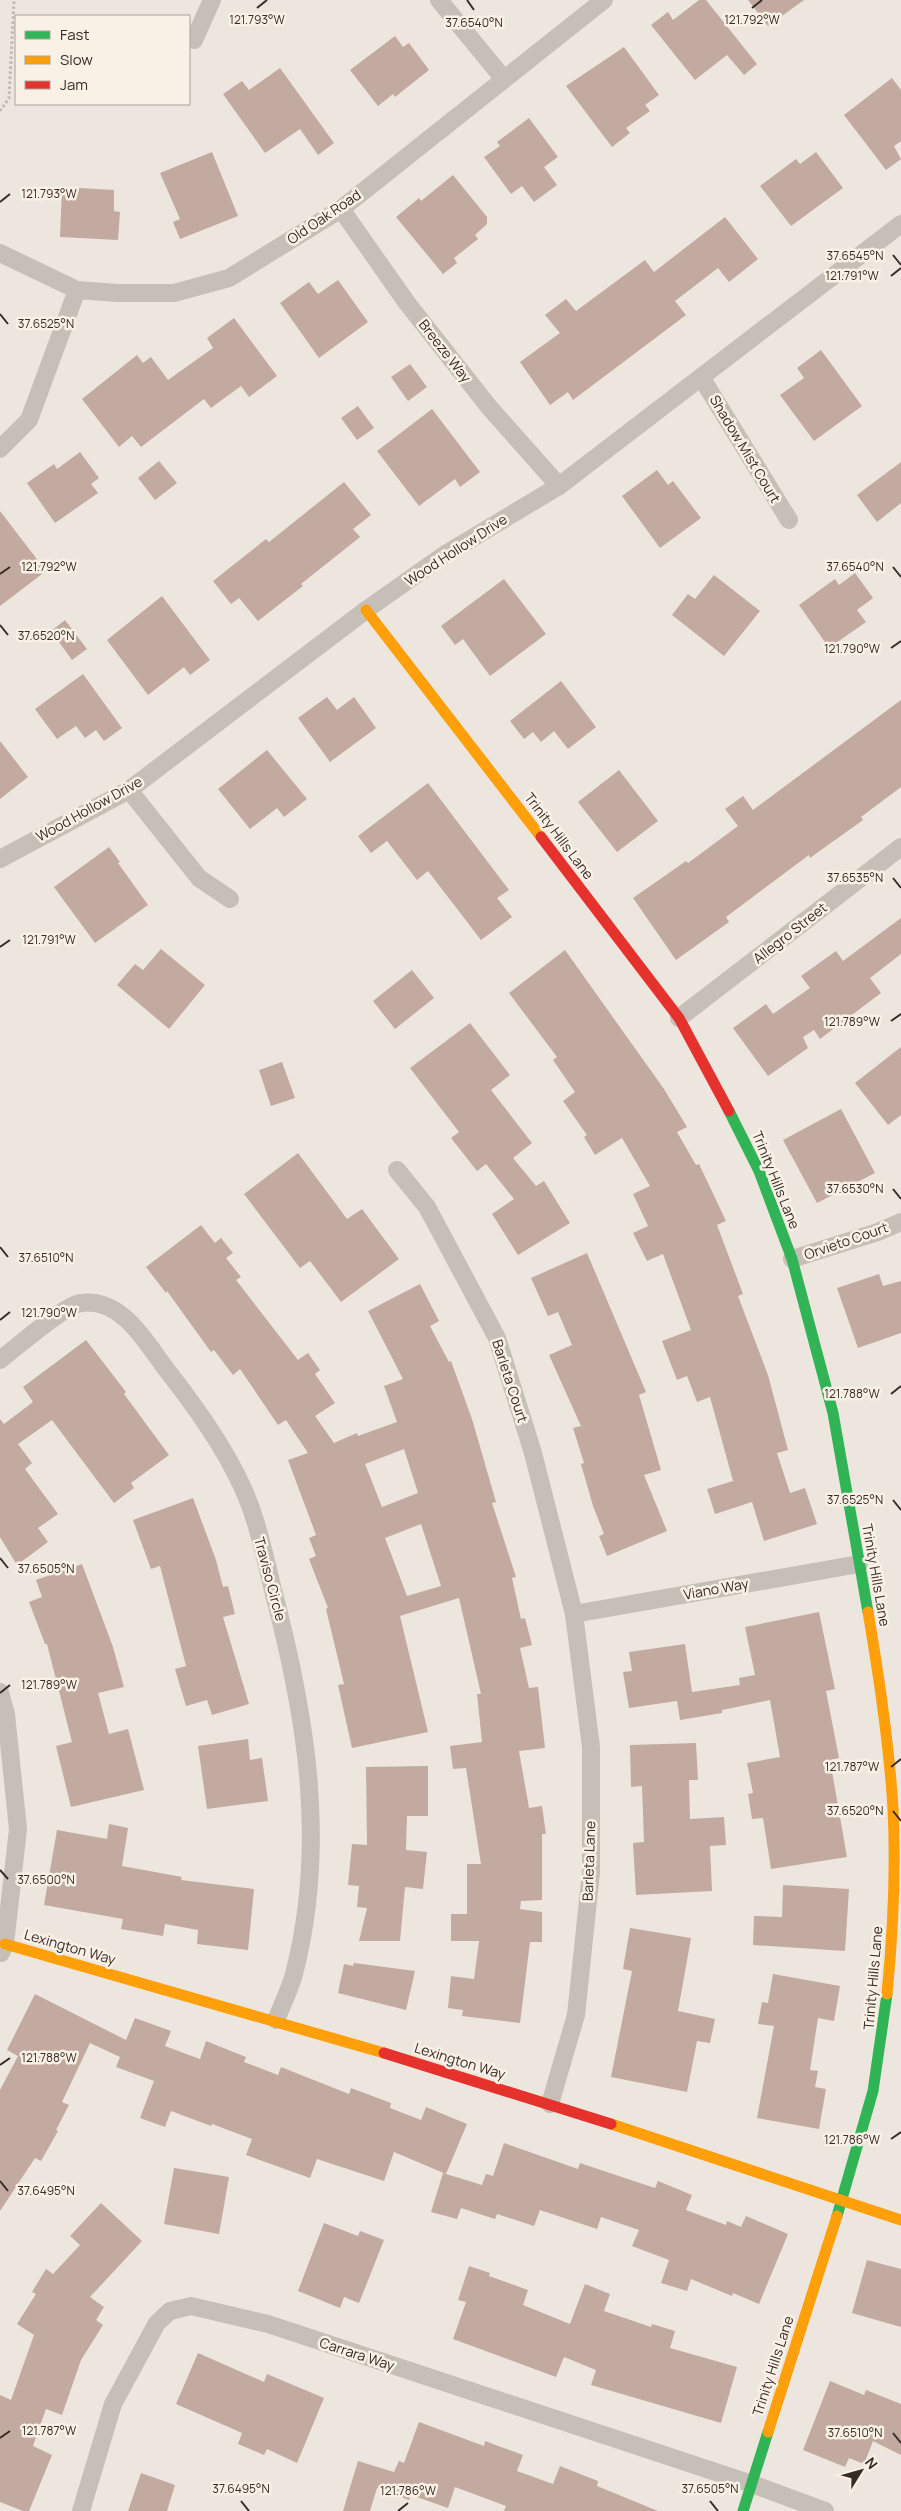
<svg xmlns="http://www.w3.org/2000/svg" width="901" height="2511" viewBox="0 0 901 2511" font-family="Manrope,sans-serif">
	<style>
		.building { fill: #c2aaa0; fill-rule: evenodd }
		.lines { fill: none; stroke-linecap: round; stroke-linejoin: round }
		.path { stroke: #bfb7b1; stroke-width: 3; stroke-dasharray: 2.5 2.5; stroke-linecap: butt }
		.street { stroke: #c6bfb8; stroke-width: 18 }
		.fast { stroke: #30b455; stroke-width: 11 }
		.slow { stroke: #ff9f0a; stroke-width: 11 }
		.jam { stroke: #e5322d; stroke-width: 11 }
		.ticks { fill: none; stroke: #372c26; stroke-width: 2 }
		.labels { text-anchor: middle; stroke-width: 5; stroke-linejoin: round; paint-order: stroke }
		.street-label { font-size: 14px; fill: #372c26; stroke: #faf1e6 }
		.ticks-label { font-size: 12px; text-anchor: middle; fill: #372c26; stroke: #faf1e6; stroke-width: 5; stroke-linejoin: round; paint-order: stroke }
	</style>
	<rect width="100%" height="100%" fill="#ede6df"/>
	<g class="building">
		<polygon points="699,0 706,0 757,64 744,75 727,55 695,80 651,25 668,12 673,20"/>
		<polygon points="748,0 804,0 768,26"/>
		<polygon points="395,36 403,47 409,43 429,70 395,97 393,94 378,106 350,70"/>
		<polygon points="624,47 659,95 645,105 650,111 626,128 630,133 612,147 566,86"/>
		<polygon points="280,68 334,143 318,155 300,129 265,153 223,94 242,81 249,90"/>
		<polygon points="892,78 901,90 901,141 894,146 901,159 886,170 844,115"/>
		<polygon points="529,118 558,157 544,167 557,185 534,202 522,186 511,194 484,157 500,146 497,142"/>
		<polygon points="212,152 238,216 180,239 173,222 180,219 160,173"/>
		<polygon points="816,152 843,188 791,226 760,186 796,159 800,164"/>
		<polygon points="453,175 487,217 487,224 475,235 478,239 454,258 457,263 443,274 396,217 419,198 421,201"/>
		<polygon points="62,187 114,190 114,211 120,212 118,240 60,237"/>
		<polygon points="725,217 758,259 729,282 718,268 675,301 686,315 573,400 568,392 550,405 520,362 560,333 545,315 566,299 576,311 645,260 654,272"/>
		<polygon points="338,280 368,322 319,358 280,303 309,282 318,294"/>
		<polygon points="234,318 277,376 249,397 241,386 211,408 204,399 141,447 132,436 119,447 82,399 137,355 143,363 151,357 168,380 213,348 207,338"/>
		<polygon points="821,350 862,406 814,441 780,395 804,378 797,368"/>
		<polygon points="410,364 427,387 408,401 391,377"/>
		<polygon points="358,406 374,428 357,440 341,418"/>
		<polygon points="432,409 480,472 460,487 455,479 419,506 377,451"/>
		<polygon points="80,452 99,478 91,484 98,493 55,523 27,483 54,464 57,469"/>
		<polygon points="159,461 177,483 155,500 138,478"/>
		<polygon points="901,462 901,503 877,522 857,495"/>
		<polygon points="657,470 668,485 673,481 701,518 660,548 622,496"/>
		<polygon points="344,482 371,515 353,529 360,537 301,584 303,586 258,621 239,598 231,604 213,581 266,539 269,542"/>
		<polygon points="0,511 46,571 0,606"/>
		<polygon points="855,573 873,598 857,610 866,622 829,648 799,605 835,579 839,585"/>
		<polygon points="714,575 760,611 724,656 672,615 688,594 695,599"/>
		<polygon points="504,579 546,634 490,676 463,639 455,645 441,626"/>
		<polygon points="162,596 210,660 190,675 184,667 148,695 107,640"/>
		<polygon points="65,620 87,649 72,660 51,631"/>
		<polygon points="83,674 122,728 104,741 96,730 85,738 76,726 57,739 35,709"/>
		<polygon points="561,681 596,727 568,749 554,731 541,742 533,732 524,739 510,721"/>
		<polygon points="327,697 337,710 354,697 376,728 330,762 298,718"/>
		<polygon points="901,700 901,787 861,817 863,820 842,835 810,858 809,855 726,917 729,922 676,960 633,898 686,861 688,863 738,826 725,809 743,796 753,810"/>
		<polygon points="0,741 28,777 0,799"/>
		<polygon points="267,750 307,799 284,817 277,808 250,829 218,789"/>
		<polygon points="619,770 658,821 617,852 578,802"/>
		<polygon points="428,783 509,890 497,898 512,917 481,940 428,871 417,880 387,841 371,853 358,836"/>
		<polygon points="109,847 120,862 118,863 148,905 95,943 54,887"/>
		<polygon points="901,918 901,954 870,978 881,993 820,1039 814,1030 803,1037 808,1048 768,1076 733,1028 766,1004 773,1014 810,988 801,976 836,951 843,961"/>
		<polygon points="161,949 205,985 169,1029 117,985 135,964 143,970"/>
		<polygon points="565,950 664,1089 687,1127 677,1132 696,1165 699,1164 726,1221 717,1225 743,1294 738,1296 768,1375 788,1450 777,1453 790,1493 805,1488 817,1524 764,1541 752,1502 715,1514 707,1489 733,1481 710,1397 697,1402 687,1376 677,1380 662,1341 691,1330 663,1254 647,1261 633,1233 648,1226 633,1194 650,1186 622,1138 595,1155 584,1137 587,1135 563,1101 575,1092 553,1060 557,1057 509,993"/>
		<polygon points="412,970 434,998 395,1029 373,1001"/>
		<polygon points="470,1023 510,1075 491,1090 532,1143 513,1158 536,1186 544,1181 570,1223 518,1255 492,1214 514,1199 486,1164 477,1171 451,1138 459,1132 410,1068"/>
		<polygon points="901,1047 901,1115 888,1125 855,1083"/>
		<polygon points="282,1062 295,1098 271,1106 259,1070"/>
		<polygon points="841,1109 875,1173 817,1203 783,1140"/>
		<polygon points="298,1153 347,1219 362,1209 399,1259 341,1302 310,1261 300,1268 244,1194"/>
		<path d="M201 1225 215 1243 221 1238 233 1253 226 1258 241 1277 236 1280 298 1360 308 1353 320 1370 315 1374 335 1403 315 1416 334 1443 357 1433 358 1436 397 1422 384 1386 403 1379 368 1311 420 1284 439 1321 430 1326 449 1362 451 1361 472 1419 496 1502 492 1503 516 1577 512 1578 521 1619 525 1618 532 1645 520 1648 529 1688 538 1687 545 1748 519 1751 529 1808 542 1806 546 1834H542V1900L521 1901 520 1909 542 1912V1942H530L520 2023 462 2016 463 2010 448 2008 451 1976 474 1979 479 1941H451V1914H467V1864H481L466 1768 453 1769 450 1746 482 1742 477 1694H481L459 1598 400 1616 428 1732 352 1748 338 1685 344 1684 326 1609 328 1608 309 1559 316 1556 309 1538 316 1535 288 1460 308 1453 286 1420 278 1425 240 1369 233 1375 214 1350 211 1352 167 1291 166 1293 146 1267ZM404 1449 418 1493 382 1507 365 1464ZM421 1524 441 1586 407 1596 385 1538Z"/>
		<polygon points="587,1253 646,1392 639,1395 661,1470 644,1475 667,1531 607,1556 599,1536 604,1534 593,1506 581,1464 584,1463 573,1428 581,1426 549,1355 572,1345 558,1312 548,1316 531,1278"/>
		<polygon points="879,1274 883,1286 901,1281 901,1333 858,1348 837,1288"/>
		<polygon points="86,1340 126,1392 124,1394 169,1455 131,1483 134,1488 114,1503 52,1420 18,1444 32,1463 25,1469 58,1514 38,1528 48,1542 17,1565 0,1537 0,1419 4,1424 33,1402 23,1387"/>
		<polygon points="193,1498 216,1560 223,1587 228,1586 235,1614 223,1617 249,1704 212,1715 207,1700 186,1706 175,1669 186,1666 160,1566 151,1569 133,1520"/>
		<polygon points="82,1564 113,1647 124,1687 98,1693 109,1734 128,1729 144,1790 71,1807 56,1746 72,1742 47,1644 45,1644 29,1602 42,1597 36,1580"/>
		<polygon points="819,1612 835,1689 826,1691 839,1758 830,1760 847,1857 771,1869 763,1818 752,1819 748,1794 753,1793 747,1763 780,1757 770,1700 722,1710 722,1713 680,1720 677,1701 629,1708 623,1672 632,1671 629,1652 685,1644 692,1692 740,1685 739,1678 755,1675 745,1627"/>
		<polygon points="248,1739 250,1760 262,1758 268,1801 207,1809 198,1746"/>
		<polygon points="696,1743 698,1780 689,1780 690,1819 724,1817 726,1845 710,1846 712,1891 636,1895 633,1843 644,1842 642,1786 631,1787 630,1745"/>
		<polygon points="428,1766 428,1816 407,1816 406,1850 427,1852 423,1889 405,1887 400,1941 359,1941 367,1908 357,1907 359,1886 348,1885 352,1844 367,1845 366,1767"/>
		<polygon points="109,1824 128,1828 122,1866 182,1877 181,1880 254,1889 248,1950 197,1944 198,1930 165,1924 163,1936 121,1929 123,1919 44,1905 57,1830 107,1839"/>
		<polygon points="783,1885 849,1889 845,1951 753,1945 754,1916 782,1917"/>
		<polygon points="630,1928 691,1938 678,2011 715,2019 710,2043 697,2041 687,2092 611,2077 632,1971 623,1969"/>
		<polygon points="354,1963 415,1971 406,2010 338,1993 344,1964 353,1966"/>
		<polygon points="773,1974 840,1986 834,2021 818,2018 810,2070 818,2071 815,2087 826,2089 819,2129 757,2118 774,2026 758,2024 762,2002 768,2003"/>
		<polygon points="35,1994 126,2040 135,2018 171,2031 165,2046 200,2059 206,2041 246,2057 244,2062 278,2075 281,2067 349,2094 351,2088 391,2103 390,2108 421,2120 426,2107 467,2124 446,2174 394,2152 384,2181 317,2159 310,2178 246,2155 252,2139 212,2124 211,2126 171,2111 165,2127 140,2118 154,2081 116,2067 120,2057 90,2043 62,2102 69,2105 56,2130 58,2131 41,2161 35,2158 0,2211 0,2090 18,2056 7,2050"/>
		<polygon points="504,2143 578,2169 580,2163 655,2188 658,2181 692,2195 686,2210 726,2225 727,2221 741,2227 746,2216 788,2234 759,2304 733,2293 732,2296 691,2279 687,2291 661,2283 669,2260 632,2246 639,2230 601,2217 597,2229 540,2210 534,2226 497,2214 495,2219 461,2208 457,2219 431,2212 443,2173 482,2185 486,2174 493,2176"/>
		<polygon points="174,2168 229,2177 219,2234 164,2224"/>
		<polygon points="101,2203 142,2241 90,2297 104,2307 96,2320 103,2325 81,2360 62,2415 46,2409 33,2446 52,2455 29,2511 23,2511 0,2502 0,2395 11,2400 34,2335 17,2324 36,2294 32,2292 46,2269 53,2274 80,2245 70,2236"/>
		<polygon points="324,2223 358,2236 360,2231 384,2240 359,2303 344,2297 340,2308 298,2291"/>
		<polygon points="867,2260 901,2269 901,2327 852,2313"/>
		<polygon points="469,2266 490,2273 489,2276 528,2290 523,2305 570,2324 585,2284 610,2294 604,2311 651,2327 652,2324 675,2331 670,2348 737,2367 721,2423 591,2385 596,2370 564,2357 556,2377 453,2339 466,2302 458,2300"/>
		<polygon points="198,2353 264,2382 267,2374 324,2398 297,2463 267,2449 264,2455 238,2444 242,2433 176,2404"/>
		<polygon points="830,2381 864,2395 866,2390 901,2404 901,2455 873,2441 864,2464 849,2458 845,2467 803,2450"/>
		<polygon points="419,2422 484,2446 485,2441 523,2455 517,2471 553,2484 560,2466 598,2481 597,2486 658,2511 504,2511 506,2506 455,2487 448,2508 411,2495 409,2500 377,2488 370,2511 343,2511 358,2461 394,2472 399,2461 404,2463"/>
		<polygon points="141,2473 175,2485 167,2511 128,2511"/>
	</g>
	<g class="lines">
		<polyline class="path" points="0,111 9,98 14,0"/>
		<g class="street">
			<polyline points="439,0 503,78"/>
			<polyline points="194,40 212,0"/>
			<polyline points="341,209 407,303 489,407 559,486"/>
			<polyline points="0,253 77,290 117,293 174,293 229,278 341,209 604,0"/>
			<polyline points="701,377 789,520"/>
			<polyline points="0,449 29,420 77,290"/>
			<polyline points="129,790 199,878 230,899"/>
			<polyline points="0,859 129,790 366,610 444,555 559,486 901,224"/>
			<polyline points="679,1018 901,847"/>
			<polyline points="397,1170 427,1207 497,1338 533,1453 574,1614 591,1747 591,1872 576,2015 550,2104"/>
			<polyline points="792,1259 878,1232 901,1222"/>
			<path d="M0 1360C16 1348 64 1305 81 1303 122 1298 145 1341 166 1369 192 1402 217 1436 236 1474 256 1511 264 1554 274 1594 307 1720 327 1846 294 1974 290 1989 282 2005 276 2020"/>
			<polyline points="574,1614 859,1564"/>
			<polyline points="0,1692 6,1714 18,1829 5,1944 1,1953"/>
			<polyline points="81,2511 113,2404 157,2323 170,2311 191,2306 268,2324 752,2484 825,2511"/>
		</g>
		<g class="fast">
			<polyline points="729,1111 759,1171 792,1259 833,1413 868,1612"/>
			<polyline points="837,2216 873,2091 887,1994"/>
			<polyline points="743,2511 768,2432"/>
		</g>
		<g class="slow">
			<polyline points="366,610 541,837"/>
			<path d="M868 1612C879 1676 889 1743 893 1808 896 1870 893 1933 887 1994"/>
			<polyline points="5,1944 384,2053"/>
			<polyline points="611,2124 901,2220"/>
			<polyline points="768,2432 837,2216"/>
		</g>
		<g class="jam">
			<polyline points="541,837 679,1018 729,1111"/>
			<polyline points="384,2053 611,2124"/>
		</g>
	</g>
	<path class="ticks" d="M467 0 474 10M257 8 267 0M752 8 762 0M0 202 10 194M893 255 901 265M891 276 901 268M0 314 8 324M893 567 901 577M0 574 10 567M0 625 8 635M891 648 901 641M893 878 901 888M0 947 10 940M891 1021 901 1014M893 1189 901 1199M0 1247 8 1257M0 1320 10 1312M891 1394 901 1386M893 1500 901 1510M0 1558 8 1568M0 1693 10 1685M891 1767 901 1759M893 1811 901 1821M0 1870 8 1879M0 2065 10 2058M891 2139 901 2132M0 2181 8 2191M893 2433 901 2443M0 2438 10 2431M241 2501 249 2511M710 2501 718 2511M398 2511 408 2503"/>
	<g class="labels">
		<g class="street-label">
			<text transform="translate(324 217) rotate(-34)" y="5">Old Oak Road</text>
			<text transform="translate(445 351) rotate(52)" y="5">Breeze Way</text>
			<text transform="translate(745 449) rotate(59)" y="5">Shadow Mist Court</text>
			<text transform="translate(456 550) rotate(-33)" y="5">Wood Hollow Drive</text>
			<text transform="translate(89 809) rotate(-29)" y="5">Wood Hollow Drive</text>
			<text transform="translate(559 836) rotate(53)" y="5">Trinity Hills Lane</text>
			<text transform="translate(790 933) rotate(-38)" y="5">Allegro Street</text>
			<text transform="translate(776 1180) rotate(68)" y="5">Trinity Hills Lane</text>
			<text transform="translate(846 1241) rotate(-19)" y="5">Orvieto Court</text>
			<text transform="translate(510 1381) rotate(72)" y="5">Barleta Court</text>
			<text transform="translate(876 1575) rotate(80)" y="5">Trinity Hills Lane</text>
			<text transform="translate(270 1579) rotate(75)" y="5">Traviso Circle</text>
			<text transform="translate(716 1589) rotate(-10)" y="5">Viano Way</text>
			<text transform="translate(589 1861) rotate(-88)" y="5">Barleta Lane</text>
			<text transform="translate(70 1947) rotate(16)" y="5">Lexington Way</text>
			<text transform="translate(873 1978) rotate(-85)" y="5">Trinity Hills Lane</text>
			<text transform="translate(460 2061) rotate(17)" y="5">Lexington Way</text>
			<text transform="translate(357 2354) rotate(18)" y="5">Carrara Way</text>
			<text transform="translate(773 2366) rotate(-72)" y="5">Trinity Hills Lane</text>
		</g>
	</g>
	<g class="ticks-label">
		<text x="257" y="24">121.793°W</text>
		<text x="752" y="24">121.792°W</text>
		<text x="474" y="27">37.6540°N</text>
		<text x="49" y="198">121.793°W</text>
		<text x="855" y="260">37.6545°N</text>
		<text x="852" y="280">121.791°W</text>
		<text x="46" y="328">37.6525°N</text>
		<text x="855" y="571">37.6540°N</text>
		<text x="49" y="571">121.792°W</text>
		<text x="46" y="640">37.6520°N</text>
		<text x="852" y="653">121.790°W</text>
		<text x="855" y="882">37.6535°N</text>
		<text x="49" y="944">121.791°W</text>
		<text x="852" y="1026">121.789°W</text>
		<text x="855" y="1193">37.6530°N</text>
		<text x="46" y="1262">37.6510°N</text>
		<text x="49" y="1317">121.790°W</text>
		<text x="852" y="1398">121.788°W</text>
		<text x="855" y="1504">37.6525°N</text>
		<text x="46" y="1573">37.6505°N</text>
		<text x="49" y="1689">121.789°W</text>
		<text x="852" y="1771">121.787°W</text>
		<text x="855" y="1815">37.6520°N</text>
		<text x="46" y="1884">37.6500°N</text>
		<text x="49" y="2062">121.788°W</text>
		<text x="852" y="2144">121.786°W</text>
		<text x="46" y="2195">37.6495°N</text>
		<text x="49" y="2435">121.787°W</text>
		<text x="855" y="2437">37.6510°N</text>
		<text x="241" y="2493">37.6495°N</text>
		<text x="710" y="2493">37.6505°N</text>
		<text x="408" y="2495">121.786°W</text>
	</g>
	<rect x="15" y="15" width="175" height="90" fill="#faf1e6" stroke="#aca299"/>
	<rect x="25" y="31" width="25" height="8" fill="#30b455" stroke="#aca299"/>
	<text x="60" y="40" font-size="15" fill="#372c26">Fast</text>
	<rect x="25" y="56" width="25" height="8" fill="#ff9f0a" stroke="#aca299"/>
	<text x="60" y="65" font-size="15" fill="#372c26">Slow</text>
	<rect x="25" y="81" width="25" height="8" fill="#e5322d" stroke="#aca299"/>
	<text x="60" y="90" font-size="15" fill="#372c26">Jam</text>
	<g transform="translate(861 2471) rotate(53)" stroke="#faf1e6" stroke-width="4" paint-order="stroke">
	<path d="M0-4L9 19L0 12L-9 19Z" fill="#372c26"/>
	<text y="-8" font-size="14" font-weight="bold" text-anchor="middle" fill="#372c26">N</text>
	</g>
</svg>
